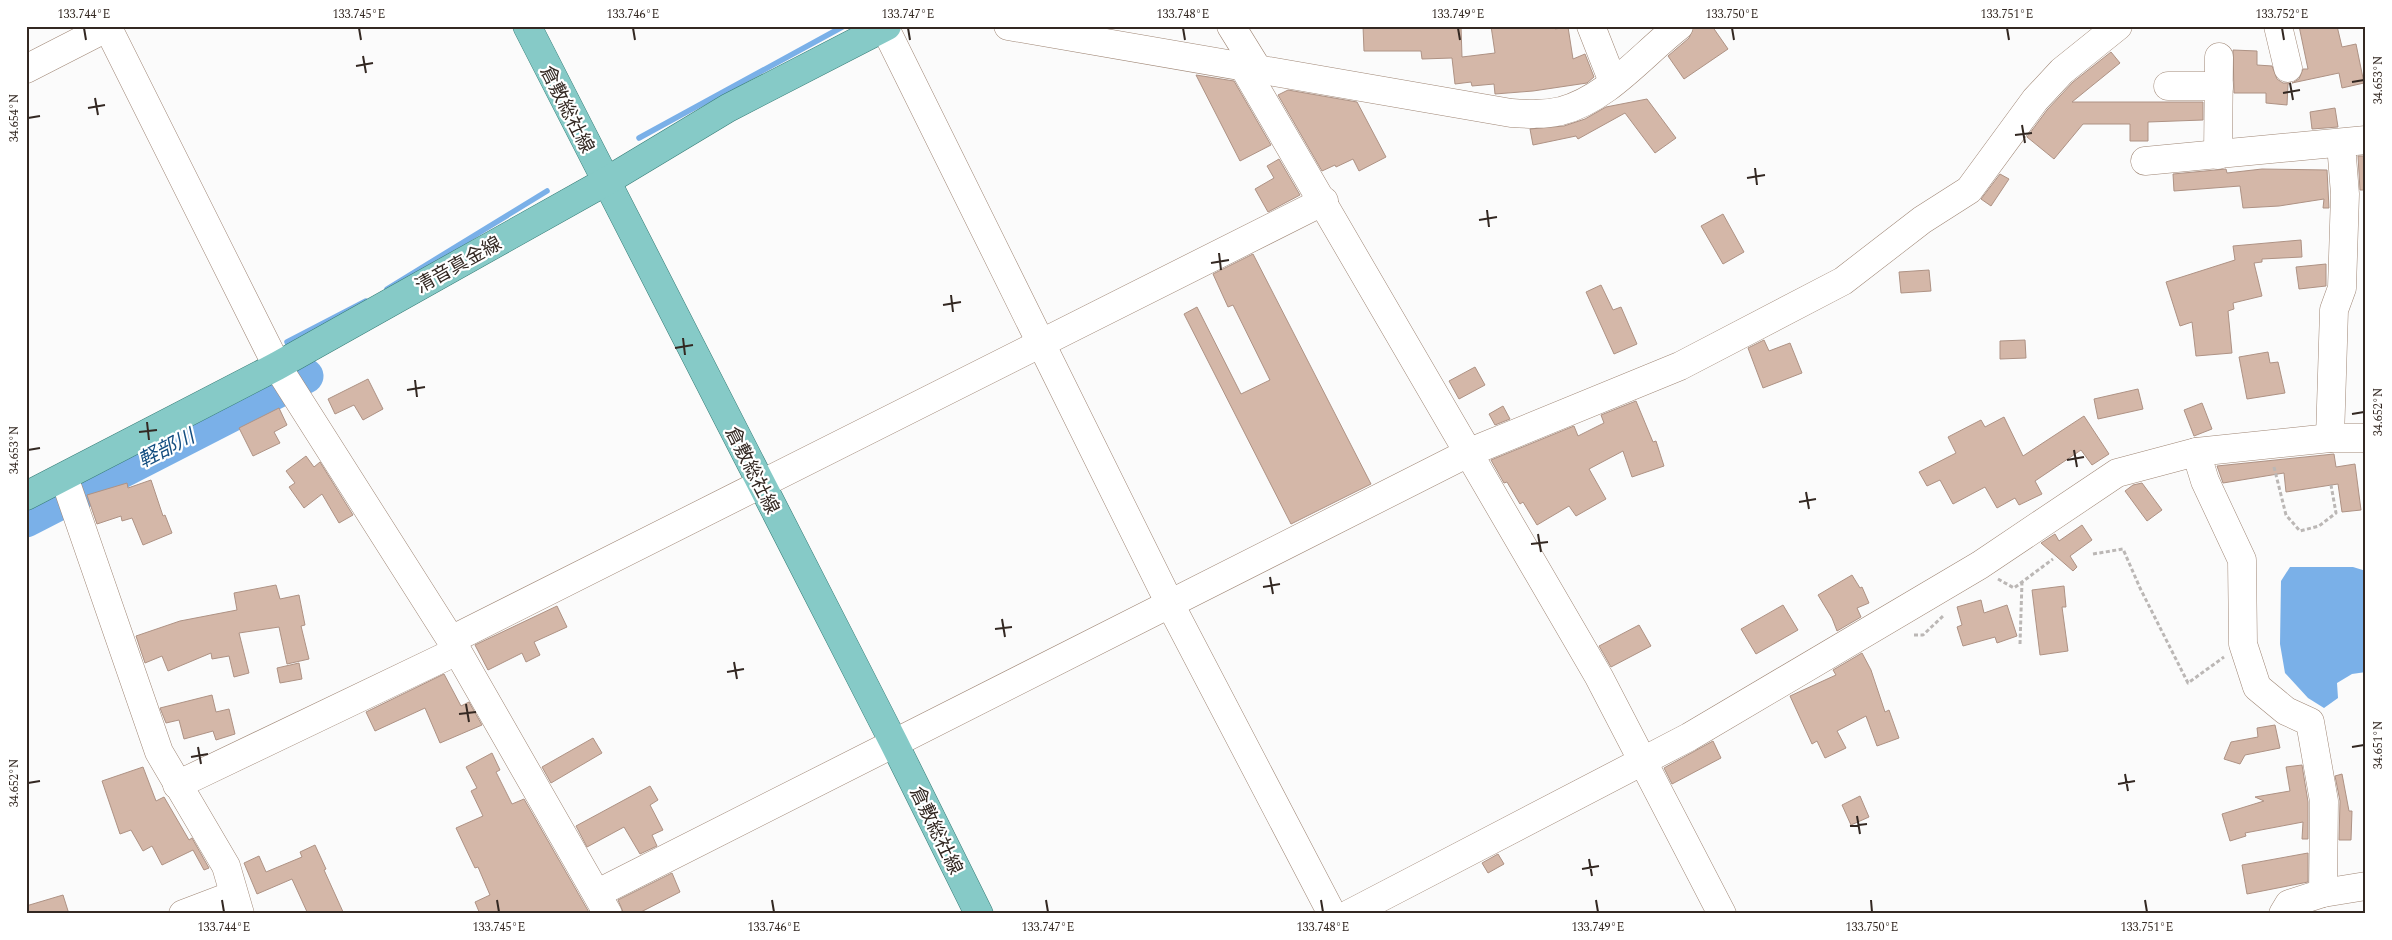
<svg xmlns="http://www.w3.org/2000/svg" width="2392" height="940" viewBox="0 0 2392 940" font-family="Spectral,'Noto Sans JP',serif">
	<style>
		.water { fill: #7ab0e8 }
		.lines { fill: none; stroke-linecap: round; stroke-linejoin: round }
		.stream { stroke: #7ab0e8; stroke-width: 5.5 }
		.river { stroke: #7ab0e8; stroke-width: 35 }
		.building { fill: #d4b7a8; stroke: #ae9284 }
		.minor-casing { stroke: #9f8675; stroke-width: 29 }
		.major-casing { stroke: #357b75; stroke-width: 29 }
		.path { stroke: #bbb7b5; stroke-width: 3; stroke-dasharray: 4 2.5; stroke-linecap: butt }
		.minor { stroke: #fff; stroke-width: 28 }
		.major { stroke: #86cac7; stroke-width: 28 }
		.ticks { fill: none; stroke: #332822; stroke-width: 2 }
		.labels { text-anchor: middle; stroke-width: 4.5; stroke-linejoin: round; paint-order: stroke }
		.street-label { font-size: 19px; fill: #332822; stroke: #fff }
		.water-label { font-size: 20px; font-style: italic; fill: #144e81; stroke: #fff }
		.neatline { fill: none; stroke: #332822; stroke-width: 2 }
		.ticks-label { font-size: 12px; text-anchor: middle; fill: #332822 }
	</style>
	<rect width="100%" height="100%" fill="#fbfbfb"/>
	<polygon class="water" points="2290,567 2353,567 2366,571 2366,672 2352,674 2337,683 2338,698 2324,708 2308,698 2285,673 2280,644 2281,581"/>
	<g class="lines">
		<g class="stream">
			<polyline points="639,138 844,26"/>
			<polyline points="387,289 547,191"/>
			<polyline points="289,346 287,342 366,301"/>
			<polyline points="304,372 306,376"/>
		</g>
		<polyline class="river" points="26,520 306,376"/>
	</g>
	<g class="building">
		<polygon points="1363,26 1461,26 1462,57 1495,53 1491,26 1554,26 1555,29 1568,27 1573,59 1585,54 1594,77 1587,83 1533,91 1495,94 1494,84 1472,86 1471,82 1455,84 1452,58 1422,59 1421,51 1364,51"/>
		<polygon points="1694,26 1712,26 1728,49 1684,79 1668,56 1689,38"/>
		<polygon points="2299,26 2337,26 2342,47 2356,44 2364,83 2342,88 2339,73 2292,83 2299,79 2303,69 2308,69"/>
		<polygon points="2233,50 2257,51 2257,65 2272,66 2277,79 2283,83 2291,83 2288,84 2287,105 2266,103 2266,93 2234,93"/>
		<polygon points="2111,52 2120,63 2072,102 2203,102 2203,120 2148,122 2148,141 2130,141 2130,124 2083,124 2054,159 2027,137 2047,110 2073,82"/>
		<polygon points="1196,75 1234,81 1271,145 1240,161"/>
		<polygon points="1288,90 1357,102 1386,157 1359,171 1353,159 1336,167 1335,165 1322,171 1278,95"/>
		<polygon points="1647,99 1676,138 1655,153 1625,113 1578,139 1576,136 1533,145 1530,129 1564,126 1585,119 1606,107"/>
		<polygon points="2335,108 2338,127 2312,129 2310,112"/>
		<polygon points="2358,156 2366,156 2366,190 2360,190"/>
		<polygon points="1279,159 1300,195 1268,212 1255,189 1274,178 1267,166"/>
		<polygon points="2226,169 2227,173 2262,169 2327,170 2329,208 2323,208 2324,199 2279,206 2243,208 2240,186 2174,191 2173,174"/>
		<polygon points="2000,174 2009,179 1991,206 1981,199"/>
		<polygon points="1723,214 1744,252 1723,264 1701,226"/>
		<polygon points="2301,240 2302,257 2262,259 2262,262 2254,263 2262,296 2233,303 2234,309 2228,311 2232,353 2196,356 2192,322 2180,326 2166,282 2235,260 2233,246"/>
		<polygon points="1253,254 1371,484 1291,524 1184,314 1197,307 1241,394 1270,380 1233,305 1228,307 1213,274"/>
		<polygon points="2326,264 2326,286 2299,289 2296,267"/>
		<polygon points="1929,270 1931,291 1901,293 1899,272"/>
		<polygon points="1601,285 1613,310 1621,307 1637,344 1614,354 1586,292"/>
		<polygon points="1764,340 1769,351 1790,343 1802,373 1763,388 1748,348"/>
		<polygon points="2025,340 2026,358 2000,359 2000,341"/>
		<polygon points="2268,352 2270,363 2278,362 2285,393 2247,399 2239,357"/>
		<polygon points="1475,367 1485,385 1459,399 1449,381"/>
		<polygon points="368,379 383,409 363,420 354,405 335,414 328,399"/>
		<polygon points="2138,389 2143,409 2098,419 2094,399"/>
		<polygon points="1636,401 1653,442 1656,441 1664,466 1632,477 1623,451 1589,469 1606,499 1576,516 1569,506 1537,525 1523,502 1520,504 1507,482 1504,483 1491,460 1574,426 1578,436 1604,423 1601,415"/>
		<polygon points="2202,403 2212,429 2194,436 2184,410"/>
		<polygon points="1503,406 1510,419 1495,425 1489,414"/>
		<polygon points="279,408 287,425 274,432 280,443 253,456 239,428"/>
		<polygon points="2084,416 2109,454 2092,465 2081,450 2035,481 2042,494 2019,505 2015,498 1997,508 1985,487 1953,504 1940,480 1927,486 1919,472 1956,453 1948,437 1981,420 1985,427 2004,417 2023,456"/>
		<polygon points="2334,454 2336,467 2355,464 2361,510 2342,512 2338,484 2286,492 2284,473 2223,483 2217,466"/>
		<polygon points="306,456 314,467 320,462 353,515 339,523 322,494 304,508 289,487 295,483 286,471"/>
		<polygon points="151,480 163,516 165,515 172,533 143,545 132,518 122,521 121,516 97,524 87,495 127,483 128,488"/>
		<polygon points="2142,483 2162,510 2147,521 2125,491 2133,485"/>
		<polygon points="2082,525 2092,540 2070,556 2077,567 2073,571 2041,543 2055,534 2059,541"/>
		<polygon points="1852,575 1860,588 1862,587 1869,603 1857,608 1861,617 1837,631 1832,618 1818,595"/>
		<polygon points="276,585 280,599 299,595 305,625 301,626 309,659 287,664 279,627 239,633 249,673 234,677 229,656 212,659 211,653 168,671 162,656 145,663 136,636 180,621 237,610 234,593"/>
		<polygon points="2064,586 2066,607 2062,607 2068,651 2040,655 2032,590"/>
		<polygon points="1981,600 1984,613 2007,605 2017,636 1997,643 1995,637 1963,646 1957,627 1962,625 1957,607"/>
		<polygon points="1783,605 1798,630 1756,654 1741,629"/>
		<polygon points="557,606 567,627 534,642 540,655 526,662 522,653 488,670 475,645"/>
		<polygon points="1639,625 1651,646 1611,667 1599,646"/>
		<polygon points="1862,653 1871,670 1885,712 1889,710 1899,738 1877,746 1866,716 1837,731 1846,748 1825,758 1817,741 1812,744 1790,696 1836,675 1833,670"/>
		<polygon points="299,663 302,679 280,683 277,668"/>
		<polygon points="444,674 461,706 469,702 482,725 440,743 425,708 375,731 366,712"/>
		<polygon points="212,695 216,712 229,709 235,734 216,740 213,731 184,739 179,720 166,723 160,708"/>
		<polygon points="2275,725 2280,748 2245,755 2240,764 2224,759 2231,742 2258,737 2257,728"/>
		<polygon points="593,738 602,753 551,783 542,767"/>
		<polygon points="1713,741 1721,758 1672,784 1664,768"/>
		<polygon points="492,753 500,770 496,772 512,804 524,799 590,914 480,914 475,902 490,895 478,867 475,868 456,828 483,816 471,791 477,788 466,767"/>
		<polygon points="2302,765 2308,802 2308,839 2302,839 2303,822 2245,833 2246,836 2230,841 2222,814 2264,801 2255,797 2290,791 2286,767"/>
		<polygon points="143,767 156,801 164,797 189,840 192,838 209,868 204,870 193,850 162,865 152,846 143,851 131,830 120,834 102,781"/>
		<polygon points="2342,774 2349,811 2352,811 2351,840 2339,840 2340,801 2335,776"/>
		<polygon points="650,786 658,800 650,805 663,830 652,835 657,846 640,854 624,827 587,847 576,826"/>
		<polygon points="1860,796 1869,817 1851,825 1842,805"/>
		<polygon points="315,845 326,869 324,870 344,914 308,914 292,879 257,894 244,863 259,856 266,872 302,857 300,852"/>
		<polygon points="2308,853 2308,882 2247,894 2242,865"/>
		<polygon points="1498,854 1504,864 1488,873 1482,863"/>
		<polygon points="672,873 680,892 637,914 624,914 618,900"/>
		<polygon points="63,895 69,914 26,914 26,906"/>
	</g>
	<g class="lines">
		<g class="minor-casing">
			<g id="minor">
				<polyline points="107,26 277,366 451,640 608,914"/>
				<polyline points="884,26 1170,604 1332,914"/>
				<path d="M1008 26 1511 113C1528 114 1544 115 1561 111 1607 99 1642 55 1679 26"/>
				<polyline points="1231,26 1257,68"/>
				<polyline points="1591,26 1613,82"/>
				<polyline points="2278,26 2288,68"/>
				<polyline points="1243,66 1599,677 1722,914"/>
				<polyline points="26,69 110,26"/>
				<polyline points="2168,86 2219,86"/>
				<polyline points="2218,155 2219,57"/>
				<polyline points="2145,161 2366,140"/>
				<polyline points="2330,438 2334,310 2342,288 2345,194 2341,144"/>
				<polyline points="2196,452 2205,481 2242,560 2243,644 2257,687 2286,711 2310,722 2324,801 2323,893 2289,904 2283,914"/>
				<polyline points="64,477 159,752 226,866 240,914"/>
				<polyline points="451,640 1324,201"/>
				<polyline points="177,785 457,651"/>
				<polyline points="598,893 1470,452 1680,366 1843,281 1922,220 1969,190 2035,100 2062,71 2118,26"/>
				<polyline points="2323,893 2366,886"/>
				<polyline points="183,914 233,895"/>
				<polyline points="1349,914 1689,737 1980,565 2117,473 2196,452 2330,438 2366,438"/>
			</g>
		</g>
		<g class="major-casing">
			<g id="major">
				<polyline points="527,26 894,743 979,914"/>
				<polyline points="26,496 277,366 605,182 728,108 887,26"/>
			</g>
		</g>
		<g class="path">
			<polyline points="2274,467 2286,515 2300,531 2319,526 2336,513 2331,485"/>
			<polyline points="2093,554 2123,549 2140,588 2188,683 2224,657"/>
			<polyline points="1998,579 2014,588 2053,559"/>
			<polyline points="1914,635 1923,635 1943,616"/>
			<polyline points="2020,644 2022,582"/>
		</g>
		<use href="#minor" class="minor"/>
		<use href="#major" class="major"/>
	</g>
	<path class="ticks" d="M84 28 86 40M359 28 361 40M633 28 635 40M908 28 910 40M1183 28 1185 40M1458 28 1460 40M1732 28 1734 40M2007 28 2009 40M2282 28 2284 40M363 56 366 73M356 66 373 63M2352 82 2364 80M2290 83 2293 100M2283 93 2300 90M95 98 98 115M88 108 105 105M28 118 40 116M2022 125 2025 143M2015 135 2032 133M1755 168 1757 185M1747 178 1765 175M1487 210 1489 227M1479 220 1497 217M1219 253 1221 270M1211 263 1229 260M951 295 953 312M943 305 961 302M683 338 685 355M675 348 693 345M415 380 417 397M407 390 425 387M2352 414 2364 412M147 422 149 440M139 432 157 430M28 450 40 448M2074 450 2077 467M2067 460 2084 457M1806 492 1809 509M1799 502 1816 499M1538 534 1541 552M1531 544 1548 542M1270 577 1273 594M1263 587 1280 584M1002 619 1005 637M995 629 1012 627M734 662 737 679M727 672 744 669M466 704 469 722M459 714 476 712M198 747 201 764M2352 747 2364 745M191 757 208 754M2125 774 2128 791M28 783 40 781M2118 784 2135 781M1857 816 1860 834M1850 826 1867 824M1589 859 1592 876M1582 869 1599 866M222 900 224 912M497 900 499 912M772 900 774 912M1046 900 1048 912M1321 900 1323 912M1596 900 1598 912M1871 900 1872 912M2145 900 2147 912"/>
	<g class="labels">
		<g class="street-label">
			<text transform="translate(568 109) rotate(63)" y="7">倉敷総社線</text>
			<text transform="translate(458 264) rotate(-29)" y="7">清音真金線</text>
			<text transform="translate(753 470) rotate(63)" y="7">倉敷総社線</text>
			<text transform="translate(937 830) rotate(64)" y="7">倉敷総社線</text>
		</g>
		<g class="water-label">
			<text transform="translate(166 448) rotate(-27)" y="7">軽部川</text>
		</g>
	</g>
	<rect width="2392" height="940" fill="none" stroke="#ffffff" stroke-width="55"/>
	<rect x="28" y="28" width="2336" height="884" class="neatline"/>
	<g class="ticks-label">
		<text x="84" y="18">133.744°E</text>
		<text x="359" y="18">133.745°E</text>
		<text x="633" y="18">133.746°E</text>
		<text x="908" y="18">133.747°E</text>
		<text x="1183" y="18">133.748°E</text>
		<text x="1458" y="18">133.749°E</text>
		<text x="1732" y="18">133.750°E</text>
		<text x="2007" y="18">133.751°E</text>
		<text x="2282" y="18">133.752°E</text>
		<text transform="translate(2378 80) rotate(-90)" y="4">34.653°N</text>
		<text transform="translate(14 118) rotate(-90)" y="4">34.654°N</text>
		<text transform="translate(2378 412) rotate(-90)" y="4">34.652°N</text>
		<text transform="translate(14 450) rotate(-90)" y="4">34.653°N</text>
		<text transform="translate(2378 745) rotate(-90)" y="4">34.651°N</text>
		<text transform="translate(14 783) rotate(-90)" y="4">34.652°N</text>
		<text x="224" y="931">133.744°E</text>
		<text x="499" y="931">133.745°E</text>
		<text x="774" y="931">133.746°E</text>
		<text x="1048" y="931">133.747°E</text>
		<text x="1323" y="931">133.748°E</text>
		<text x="1598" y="931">133.749°E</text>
		<text x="1872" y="931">133.750°E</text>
		<text x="2147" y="931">133.751°E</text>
	</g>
</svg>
